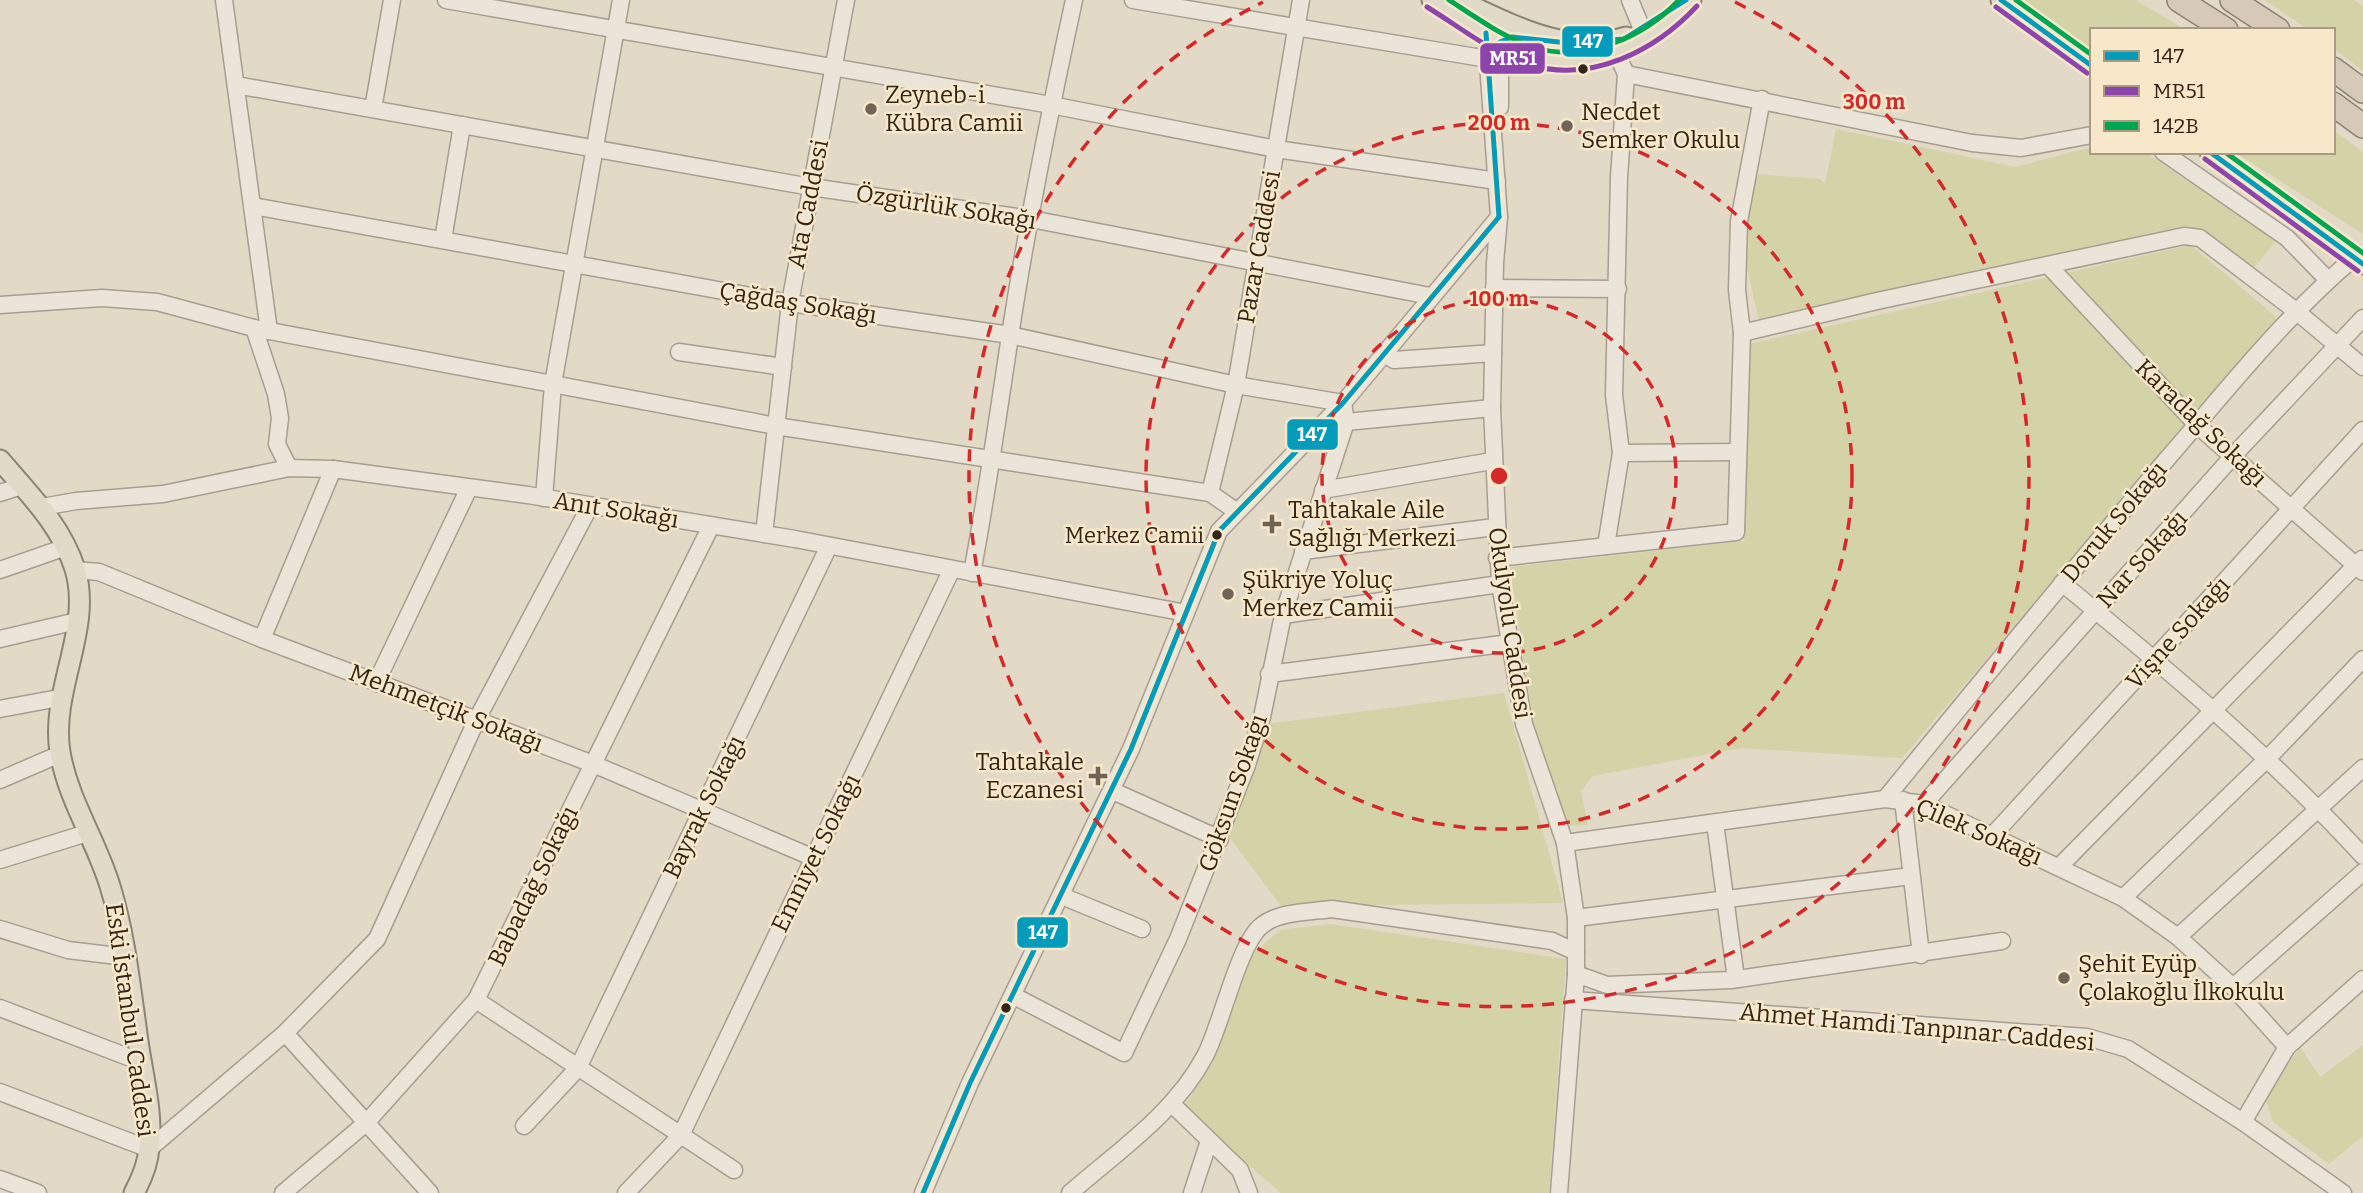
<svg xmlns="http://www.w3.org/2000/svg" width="2363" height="1193" viewBox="0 0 2363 1193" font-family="Bitter,serif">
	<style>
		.green { fill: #d4d2a7 }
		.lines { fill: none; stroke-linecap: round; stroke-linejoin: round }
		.minor-casing { stroke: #a79e90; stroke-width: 19 }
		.major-casing { stroke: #8c8377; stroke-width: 23 }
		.highway-casing { stroke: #8c8377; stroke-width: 26 }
		.minor { stroke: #eae4d9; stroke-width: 16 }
		.major { stroke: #e2dac9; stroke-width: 19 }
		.highway { stroke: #d6c9b7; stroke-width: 23 }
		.bus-1-casing { stroke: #f7e8c9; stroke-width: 10 }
		.bus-2-casing { stroke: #f7e8c9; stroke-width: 10 }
		.bus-3-casing { stroke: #f7e8c9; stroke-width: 10 }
		.bus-1 { stroke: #059cbc; stroke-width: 5 }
		.bus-2 { stroke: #8e44ad; stroke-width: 5 }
		.bus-3 { stroke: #00a651; stroke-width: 5 }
		.ring { fill: none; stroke: #d62828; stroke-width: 3.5; stroke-dasharray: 12 9 }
		.bus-dot { fill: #342519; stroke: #f7e8c9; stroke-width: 2.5 }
		.poi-dot { fill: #716456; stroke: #f7e8c9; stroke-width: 2.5 }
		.labels { text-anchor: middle; stroke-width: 5; stroke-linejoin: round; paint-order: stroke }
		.bus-label { font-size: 22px; fill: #342519; stroke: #f7e8c9; text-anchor: end }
		.poi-label { font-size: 24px; fill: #342519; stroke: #f7e8c9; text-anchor: start }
		.street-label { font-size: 24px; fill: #342519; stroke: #f7e8c9 }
		.centre { fill: #d62828; stroke: #f7e8c9; stroke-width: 3.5 }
		.ring-label { font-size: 21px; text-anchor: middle; font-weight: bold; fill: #d62828; stroke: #f7e8c9; stroke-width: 5; stroke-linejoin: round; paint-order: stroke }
		.line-badge { stroke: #f7e8c9; stroke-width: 2.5 }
		.badge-label { font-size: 19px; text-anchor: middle; font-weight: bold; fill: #fff }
	</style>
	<rect width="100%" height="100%" fill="#e2d9c6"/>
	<g class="green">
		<polygon points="2024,0 2135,0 2186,30 2092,30 2092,51"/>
		<polygon points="2265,0 2354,0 2363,6 2363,71 2333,48 2333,30 2309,30"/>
		<polygon points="1836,129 2015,167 2092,147 2092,152 2145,152 2276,241 2254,268 2202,232 2180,227 1759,320 1743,251 1756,174 1820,179 1825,184"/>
		<polygon points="2333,130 2363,152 2363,234 2235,152 2333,152"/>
		<polygon points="2191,245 2277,318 1902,758 1741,748 1593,776 1581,791 1588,825 1567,826 1533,722 1510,567 1744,541 1749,344"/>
		<polygon points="1504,693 1563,903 1281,906 1227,834 1266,724"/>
		<polygon points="1330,924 1566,959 1549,1193 1281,1193 1183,1108 1213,1063 1253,954 1280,930"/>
		<polygon points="2363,1045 2363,1136 2329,1164 2273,1122 2265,1098 2300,1047 2320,1077"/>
	</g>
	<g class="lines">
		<g class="minor-casing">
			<g id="minor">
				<polyline points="224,0 269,331"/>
				<polyline points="446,0 1051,105 1276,149 1497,181"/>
				<polyline points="1133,0 1488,59"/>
				<polyline points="1630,0 1642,29"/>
				<polyline points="1500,42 1500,107"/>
				<polyline points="1487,49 1499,217 1495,263 1492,408 1500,584 1524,724 1565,843 1576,918 1576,974 1559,1193"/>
				<polyline points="1626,74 1972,143 2021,148 2092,135"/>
				<polyline points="236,85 811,187 1031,219 1430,296"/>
				<polyline points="373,109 392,0"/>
				<polyline points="2163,152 2287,238 2328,280"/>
				<polyline points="253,206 790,303 1010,335 1236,385 1343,403 1346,422 1283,615 1262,717 1247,765 1178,939 1124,1053 1014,996"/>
				<polyline points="443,240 462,125"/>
				<polyline points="2048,265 2197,425 2363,572"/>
				<polyline points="1494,288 1618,289"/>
				<polyline points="0,305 102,298 157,302 254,328 776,426 1210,493 1236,511"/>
				<polyline points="254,328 276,394 280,418 277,444 289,468"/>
				<polyline points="1742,333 1877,301 2184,236 2200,238 2296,311 2363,367"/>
				<polyline points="679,352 783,367"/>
				<polyline points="1383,353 1394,360 1493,353"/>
				<polyline points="1346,422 1492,408"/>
				<polyline points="1621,453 1738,452"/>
				<polyline points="1323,490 1492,461"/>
				<polyline points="0,493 22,486"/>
				<polyline points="1210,493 1236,385 1301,0"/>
				<polyline points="544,498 553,384 621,0"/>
				<polyline points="42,507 76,501 163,494 289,468 333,469 528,495 795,539 1186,613"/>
				<polyline points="764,534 790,303 846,0"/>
				<polyline points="1606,546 1621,453 1614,395 1619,177 1626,74 1612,43"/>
				<polyline points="1303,551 1495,527"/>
				<polyline points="1497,558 1736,532 1742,333 1737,290 1739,221 1762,99"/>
				<polyline points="0,570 66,547"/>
				<polyline points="75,570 99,572 262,639 593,764 814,858"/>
				<path d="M972 573C987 494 998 415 1010 336 1027 223 1050 111 1074 0"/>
				<path d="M2062 583C2167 669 2271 756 2363 856"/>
				<polyline points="1283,615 1500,584"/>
				<polyline points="0,639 77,621"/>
				<polyline points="262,639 333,469"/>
				<polyline points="1269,674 1510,643"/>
				<polyline points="376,683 469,488"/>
				<polyline points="0,709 59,698"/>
				<polyline points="0,780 60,754"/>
				<polyline points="1113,791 1220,839"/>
				<path d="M1885 799C1978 685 2072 571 2167 459 2227 390 2285 316 2355 257"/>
				<polyline points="1903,800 1921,955"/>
				<polyline points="1924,804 2233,456 2363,318"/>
				<polyline points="1715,823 1736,979"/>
				<polyline points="1992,836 2363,430"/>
				<polyline points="1565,843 1885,799 1924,804 2123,898 2178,937 2233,987 2287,1047"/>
				<polyline points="0,860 87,833"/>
				<polyline points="2059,867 2362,559"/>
				<polyline points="1062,896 1142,929"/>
				<polyline points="2123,898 2267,759 2363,659"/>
				<polyline points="1576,918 1911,876"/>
				<polyline points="0,929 68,950 126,957"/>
				<polyline points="2178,937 2363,768"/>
				<polyline points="1576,974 1607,985 1731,980 2002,941"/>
				<polyline points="2233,987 2363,872"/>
				<polyline points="476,1000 734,1170"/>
				<polyline points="1573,1000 2087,1037 2128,1049 2243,1122 2343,1193"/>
				<polyline points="0,1008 141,1062"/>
				<polyline points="285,1033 430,1193"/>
				<polyline points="0,1092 149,1149 285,1033 377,939 477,719 590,506"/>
				<polyline points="1172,1104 1240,1170 1249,1193"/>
				<polyline points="2243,1122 2287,1047 2363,979"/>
				<polyline points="524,1126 578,1068 829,546"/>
				<polyline points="0,1179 38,1193"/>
				<polyline points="283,1193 366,1123 476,1000 711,526"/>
				<polyline points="626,1193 681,1135 951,571"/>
				<polyline points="923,1193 970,1083 1131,749 1219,531 1343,403 1499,217"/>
				<path d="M1070 1193C1118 1151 1175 1113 1205 1056 1221 1026 1238 947 1260 927 1277 911 1311 912 1332 909L1552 941 1576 952"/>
				<polyline points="1192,1193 1209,1141"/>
			</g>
		</g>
		<g class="major-casing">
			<g id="major">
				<path d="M1432 0C1464 19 1496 43 1531 56 1585 75 1657 42 1691 0"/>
				<path d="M1458 0C1512 24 1564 56 1626 37"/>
				<polyline points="2001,0 2092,66"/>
				<polyline points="1488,59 1500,42 1509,37"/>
				<polyline points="2210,152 2363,264"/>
				<path d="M0 460C29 494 61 525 75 569 93 629 50 690 60 752 68 800 96 840 110 886 126 938 131 994 139 1048 144 1080 153 1115 149 1148 148 1163 141 1180 134 1193"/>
			</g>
		</g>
		<g class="highway-casing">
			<g id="highway">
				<polyline points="2179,0 2226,30"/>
				<polyline points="2232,0 2278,30"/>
				<polyline points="2333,69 2363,91"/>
				<polyline points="2333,104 2363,126"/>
			</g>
		</g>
		<use href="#minor" class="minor"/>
		<use href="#major" class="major"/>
		<use href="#highway" class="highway"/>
		<g class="bus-1-casing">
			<g id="bus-1">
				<polyline points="2001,0 2092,66"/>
				<polyline points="1486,33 1499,217"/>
				<polyline points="1488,59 1500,42 1512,37 1568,43 1624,39 1686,0"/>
				<polyline points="2210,152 2363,264"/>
				<polyline points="923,1193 970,1083 1131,749 1219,531 1343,403 1499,217"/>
			</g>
		</g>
		<g class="bus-2-casing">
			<g id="bus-2">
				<path d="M1427 7C1460 27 1493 54 1530 65 1592 83 1655 51 1697 6"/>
				<polyline points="1996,7 2087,73"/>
				<polyline points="2205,159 2358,271"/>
			</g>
		</g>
		<g class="bus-3-casing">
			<g id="bus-3">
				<path d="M1449 0C1475 17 1503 37 1533 47 1584 64 1644 37 1679 0"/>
				<polyline points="2016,0 2092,55"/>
				<polyline points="2225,152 2363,253"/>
			</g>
		</g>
		<use href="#bus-1" class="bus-1"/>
		<use href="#bus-2" class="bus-2"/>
		<use href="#bus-3" class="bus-3"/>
	</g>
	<g class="ring">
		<circle cx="1499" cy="476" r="177"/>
		<circle cx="1499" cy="476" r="353"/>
		<path d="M1735 2A530 530 0 1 1 1263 2"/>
	</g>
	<g class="bus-dot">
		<circle cx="1583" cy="69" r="6"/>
		<circle cx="1217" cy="535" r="6"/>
		<circle cx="1006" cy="1008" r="6"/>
	</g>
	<g class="poi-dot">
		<circle cx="871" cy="109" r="7"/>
		<circle cx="1567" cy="126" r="7"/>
		<path d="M1268.5 513.5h7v7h7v7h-7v7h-7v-7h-7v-7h7z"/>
		<circle cx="1228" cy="594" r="7"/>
		<path d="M1094.5 765.5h7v7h7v7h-7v7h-7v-7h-7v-7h7z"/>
		<circle cx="2064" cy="978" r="7"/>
	</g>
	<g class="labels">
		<g class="bus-label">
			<text x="1204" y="543">Merkez Camii</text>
		</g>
		<g class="poi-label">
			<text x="885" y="103">Zeyneb-i<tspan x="885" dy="28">Kübra Camii</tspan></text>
			<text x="1581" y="120">Necdet<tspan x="1581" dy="28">Semker Okulu</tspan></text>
			<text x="1288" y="518">Tahtakale Aile<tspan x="1288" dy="28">Sağlığı Merkezi</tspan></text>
			<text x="1242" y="588">Şükriye Yoluç<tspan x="1242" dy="28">Merkez Camii</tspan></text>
			<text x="1084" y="770" text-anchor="end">Tahtakale<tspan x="1084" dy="28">Eczanesi</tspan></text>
			<text x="2078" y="972">Şehit Eyüp<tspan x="2078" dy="28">Çolakoğlu İlkokulu</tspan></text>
		</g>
		<g class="street-label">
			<text transform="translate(808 204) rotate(-79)" y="8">Ata Caddesi</text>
			<text transform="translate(946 207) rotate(9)" y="8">Özgürlük Sokağı</text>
			<text transform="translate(1259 247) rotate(-80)" y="8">Pazar Caddesi</text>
			<text transform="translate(798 303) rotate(9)" y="8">Çağdaş Sokağı</text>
			<text transform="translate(2201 423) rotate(44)" y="8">Karadağ Sokağı</text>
			<text transform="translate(616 510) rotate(9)" y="8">Anıt Sokağı</text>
			<text transform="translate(2114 522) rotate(-50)" y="8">Doruk Sokağı</text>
			<text transform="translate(2142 559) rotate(-48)" y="8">Nar Sokağı</text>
			<text transform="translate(1510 623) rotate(82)" y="8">Okulyolu Caddesi</text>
			<text transform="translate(2178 633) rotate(-48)" y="8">Vişne Sokağı</text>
			<text transform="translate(446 708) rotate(21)" y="8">Mehmetçik Sokağı</text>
			<text transform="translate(1233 793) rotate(-71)" y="8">Göksun Sokağı</text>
			<text transform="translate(704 807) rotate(-64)" y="8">Bayrak Sokağı</text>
			<text transform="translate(1979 832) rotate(23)" y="8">Çilek Sokağı</text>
			<text transform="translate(816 853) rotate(-64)" y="8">Emniyet Sokağı</text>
			<text transform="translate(533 886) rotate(-64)" y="8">Babadağ Sokağı</text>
			<text transform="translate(130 1020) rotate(82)" y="8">Eski İstanbul Caddesi</text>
			<text transform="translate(1917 1027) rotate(5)" y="8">Ahmet Hamdi Tanpınar Caddesi</text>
		</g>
	</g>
	<circle cx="1499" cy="476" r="10" class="centre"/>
	<g class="ring-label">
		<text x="1874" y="109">300 m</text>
		<text x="1499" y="130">200 m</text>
		<text x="1499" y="306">100 m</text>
	</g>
	<g class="line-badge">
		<rect x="1561" y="25" width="53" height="33" rx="7" fill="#059cbc"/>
		<rect x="1479" y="42" width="67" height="33" rx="7" fill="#8e44ad"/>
		<rect x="1286" y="418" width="53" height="33" rx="7" fill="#059cbc"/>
		<rect x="1016" y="916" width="53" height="33" rx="7" fill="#059cbc"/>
	</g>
	<g class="badge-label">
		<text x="1588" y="48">147</text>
		<text x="1513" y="65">MR51</text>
		<text x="1312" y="441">147</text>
		<text x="1043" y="939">147</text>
	</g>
	<rect x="2090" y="28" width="245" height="126" fill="#f7e8c9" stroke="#a99a83" stroke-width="2"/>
	<rect x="2104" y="51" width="35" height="10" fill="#059cbc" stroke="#a99a83" stroke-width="2"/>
	<text x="2153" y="63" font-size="21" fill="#342519">147</text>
	<rect x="2104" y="86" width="35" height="10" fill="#8e44ad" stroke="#a99a83" stroke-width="2"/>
	<text x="2153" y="98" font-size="21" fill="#342519">MR51</text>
	<rect x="2104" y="121" width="35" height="10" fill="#00a651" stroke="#a99a83" stroke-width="2"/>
	<text x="2153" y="133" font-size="21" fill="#342519">142B</text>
</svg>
